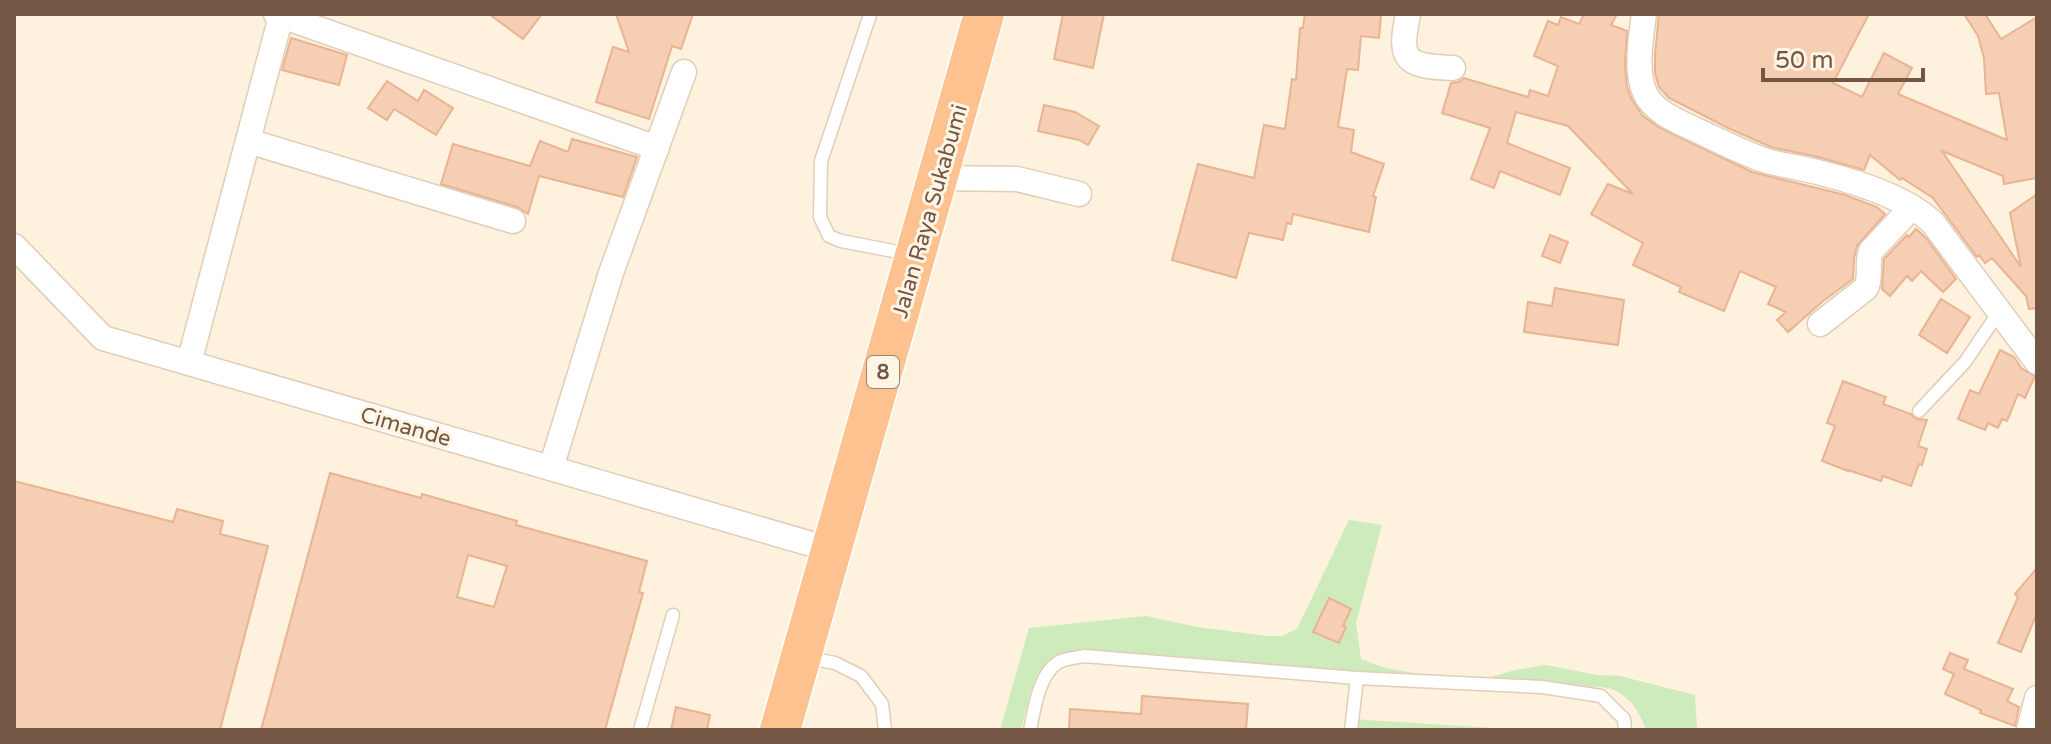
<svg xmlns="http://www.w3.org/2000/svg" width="2051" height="744" viewBox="0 0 2051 744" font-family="'Varela Round',sans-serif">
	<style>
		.green { fill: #ceebbb }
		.building { fill: #f5ceb3; stroke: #e8b492; stroke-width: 2; fill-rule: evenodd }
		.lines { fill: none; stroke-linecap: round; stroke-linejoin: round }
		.service-casing { stroke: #e2cdb9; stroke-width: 15 }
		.minor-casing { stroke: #e2cdb9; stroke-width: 27 }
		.trunk-casing { stroke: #fff; stroke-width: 43 }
		.service { stroke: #fff; stroke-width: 12 }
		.minor { stroke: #fff; stroke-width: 24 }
		.trunk { stroke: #fec290; stroke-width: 40 }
		.labels { text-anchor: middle; stroke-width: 6; stroke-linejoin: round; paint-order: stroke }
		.shield { fill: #fff5e4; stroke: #9e8674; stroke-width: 2 }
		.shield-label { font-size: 20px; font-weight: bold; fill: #745644 }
		.street-label { font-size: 22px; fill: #745644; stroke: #fff5e4 }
	</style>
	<rect width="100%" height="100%" fill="#fef1dd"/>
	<g class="green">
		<path d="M1349 520 1382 525 1356 623 1361 659 1385 668 1437 677 1481 680 1515 670 1546 665 1597 675 1620 676 1695 695 1697 730H1646C1639 708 1623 686 1597 687 1589 687 1580 688 1571 688L1054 660 1030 693 1021 730H1000L1029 628 1146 616 1197 627 1267 636H1282L1297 629Z"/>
		<polygon points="1351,719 1525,730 1350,730"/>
	</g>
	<g class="building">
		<polygon points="489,14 542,14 523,39"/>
		<polygon points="616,14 693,14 681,49 672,46 649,119 596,102 613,47 629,52"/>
		<polygon points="1063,14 1104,14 1093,68 1054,59"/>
		<polygon points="1305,14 1381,14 1379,38 1361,36 1358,70 1347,69 1338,127 1354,130 1351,152 1384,164 1373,196 1376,197 1369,232 1293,214 1291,224 1287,223 1283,240 1249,233 1236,278 1172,260 1198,164 1254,178 1264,125 1285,129 1292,79 1296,80 1300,28 1303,28"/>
		<polygon points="1584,14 1617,14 1611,25 1627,31 1625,66 1627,87 1631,98 1642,115 1658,127 1752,172 1845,195 1877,207 1885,214 1857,246 1854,258 1853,279 1822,302 1788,332 1777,320 1786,312 1768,304 1776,287 1740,271 1724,311 1679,292 1681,287 1633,265 1643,243 1591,214 1608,184 1633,194 1568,126 1516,112 1507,143 1570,168 1560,195 1500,171 1494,188 1471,179 1490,128 1442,113 1451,83 1459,82 1464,78 1528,97 1530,90 1548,96 1558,66 1534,56 1548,21 1558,25 1561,17 1579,24"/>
		<polygon points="1659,14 1869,14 1833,83 1862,97 1884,53 1912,68 1898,94 2007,140 1999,93 1986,94 1984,58 1978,36 1964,14 1985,14 2001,39 2037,17 2037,178 2004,184 2003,176 1942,151 2021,267 2010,213 2037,194 2037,308 2029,309 2026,296 1992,258 1985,263 1979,255 1977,257 1933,198 1902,178 1900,180 1870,155 1864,170 1818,157 1771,147 1728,128 1669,98 1659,87 1655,73 1655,55"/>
		<polygon points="291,38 347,55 339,85 282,70"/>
		<polygon points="387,81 418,101 424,90 453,108 436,135 394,109 387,120 368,108"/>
		<polygon points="1044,105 1075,112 1099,126 1088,145 1079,140 1038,131"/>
		<polygon points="572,139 637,157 623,197 539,176 528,214 517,207 441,184 453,144 530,166 540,141 568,152"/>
		<polygon points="1916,229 1927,239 1956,279 1943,292 1921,271 1912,281 1907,276 1890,296 1882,289 1884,259 1907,235 1909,237"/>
		<polygon points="1550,235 1568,242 1560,263 1542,256"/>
		<polygon points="1555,288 1624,300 1618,345 1524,332 1528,302 1552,306"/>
		<polygon points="1941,299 1970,317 1947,353 1919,335"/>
		<polygon points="2000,350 2014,357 2022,369 2035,376 2025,398 2018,394 2007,421 2002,419 1998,428 1988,423 1985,430 1958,419 1970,390 1979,394"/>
		<polygon points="1843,381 1886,397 1883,404 1911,414 1916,419 1927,420 1918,446 1927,449 1922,465 1919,464 1911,486 1883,476 1881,481 1848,470 1848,471 1822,461 1835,426 1827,423"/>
		<path d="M330 473 421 498 422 494 517 521 516 525 647 561 639 592 643 593 605 730H261ZM468 555 507 566 494 607 457 597Z"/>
		<polygon points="14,481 173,522 177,509 223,521 220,534 268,546 220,730 14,730"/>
		<polygon points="2037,568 2037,613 2021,652 1998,643 2018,597 2015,594"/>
		<polygon points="1329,598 1351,609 1343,626 1346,627 1339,643 1313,632"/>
		<polygon points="1950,653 1968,660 1964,669 2013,689 2007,701 2019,707 2015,726 1980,713 1981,710 1945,694 1954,674 1943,669"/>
		<polygon points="1142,696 1248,704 1246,730 1069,730 1070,709 1141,714"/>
		<polygon points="676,707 710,715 707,730 671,730"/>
	</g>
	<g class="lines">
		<g class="service-casing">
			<g id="service">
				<polyline points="870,15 821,161 820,217 829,236 841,241 909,254"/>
				<polyline points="1919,411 1965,362 1999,312"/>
				<polyline points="804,657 835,663 861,676 882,704 885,730"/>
				<polyline points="640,730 673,615"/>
				<path d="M1030 730C1034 710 1039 673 1059 662 1066 658 1076 658 1084 656L1357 678 1542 687 1601 696 1624 719 1625 730"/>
				<polyline points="1351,730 1357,678"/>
			</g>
		</g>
		<g class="minor-casing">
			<g id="minor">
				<polyline points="276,14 657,148"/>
				<path d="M1408 14C1398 62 1406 66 1453 68"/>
				<path d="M1644 14C1641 37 1635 72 1645 93 1653 111 1677 121 1694 129 1718 140 1742 153 1767 161 1785 166 1804 168 1821 173 1857 182 1906 197 1933 223L2037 362"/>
				<polyline points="248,141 513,221"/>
				<polyline points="939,178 1017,179 1079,194"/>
				<polyline points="14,246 103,338 832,550"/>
				<path d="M1820 324 1866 288C1872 276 1866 263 1871 251L1912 207"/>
				<polyline points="189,363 281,16"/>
				<polyline points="551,468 611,273 684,72"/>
				<polyline points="2029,730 2037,698"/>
			</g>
		</g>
		<g class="trunk-casing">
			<polyline id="trunk" points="780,730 984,14"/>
		</g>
		<use href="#service" class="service"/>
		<use href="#minor" class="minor"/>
		<use href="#trunk" class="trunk"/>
	</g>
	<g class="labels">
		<rect class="shield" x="867" y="356" width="32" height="32" rx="6"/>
		<g class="shield-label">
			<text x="883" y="379">8</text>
		</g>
		<g class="street-label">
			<text transform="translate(929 211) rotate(-74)" y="8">Jalan Raya Sukabumi</text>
			<text transform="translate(406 426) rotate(16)" y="8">Cimande</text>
		</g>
	</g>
	<rect width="2051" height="744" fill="none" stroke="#745644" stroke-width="32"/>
	<path d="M1763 68v12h160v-12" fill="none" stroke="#745644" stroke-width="4"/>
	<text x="1775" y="68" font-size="24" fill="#745644" stroke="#fff5e4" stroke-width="6" paint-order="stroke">50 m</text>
</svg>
